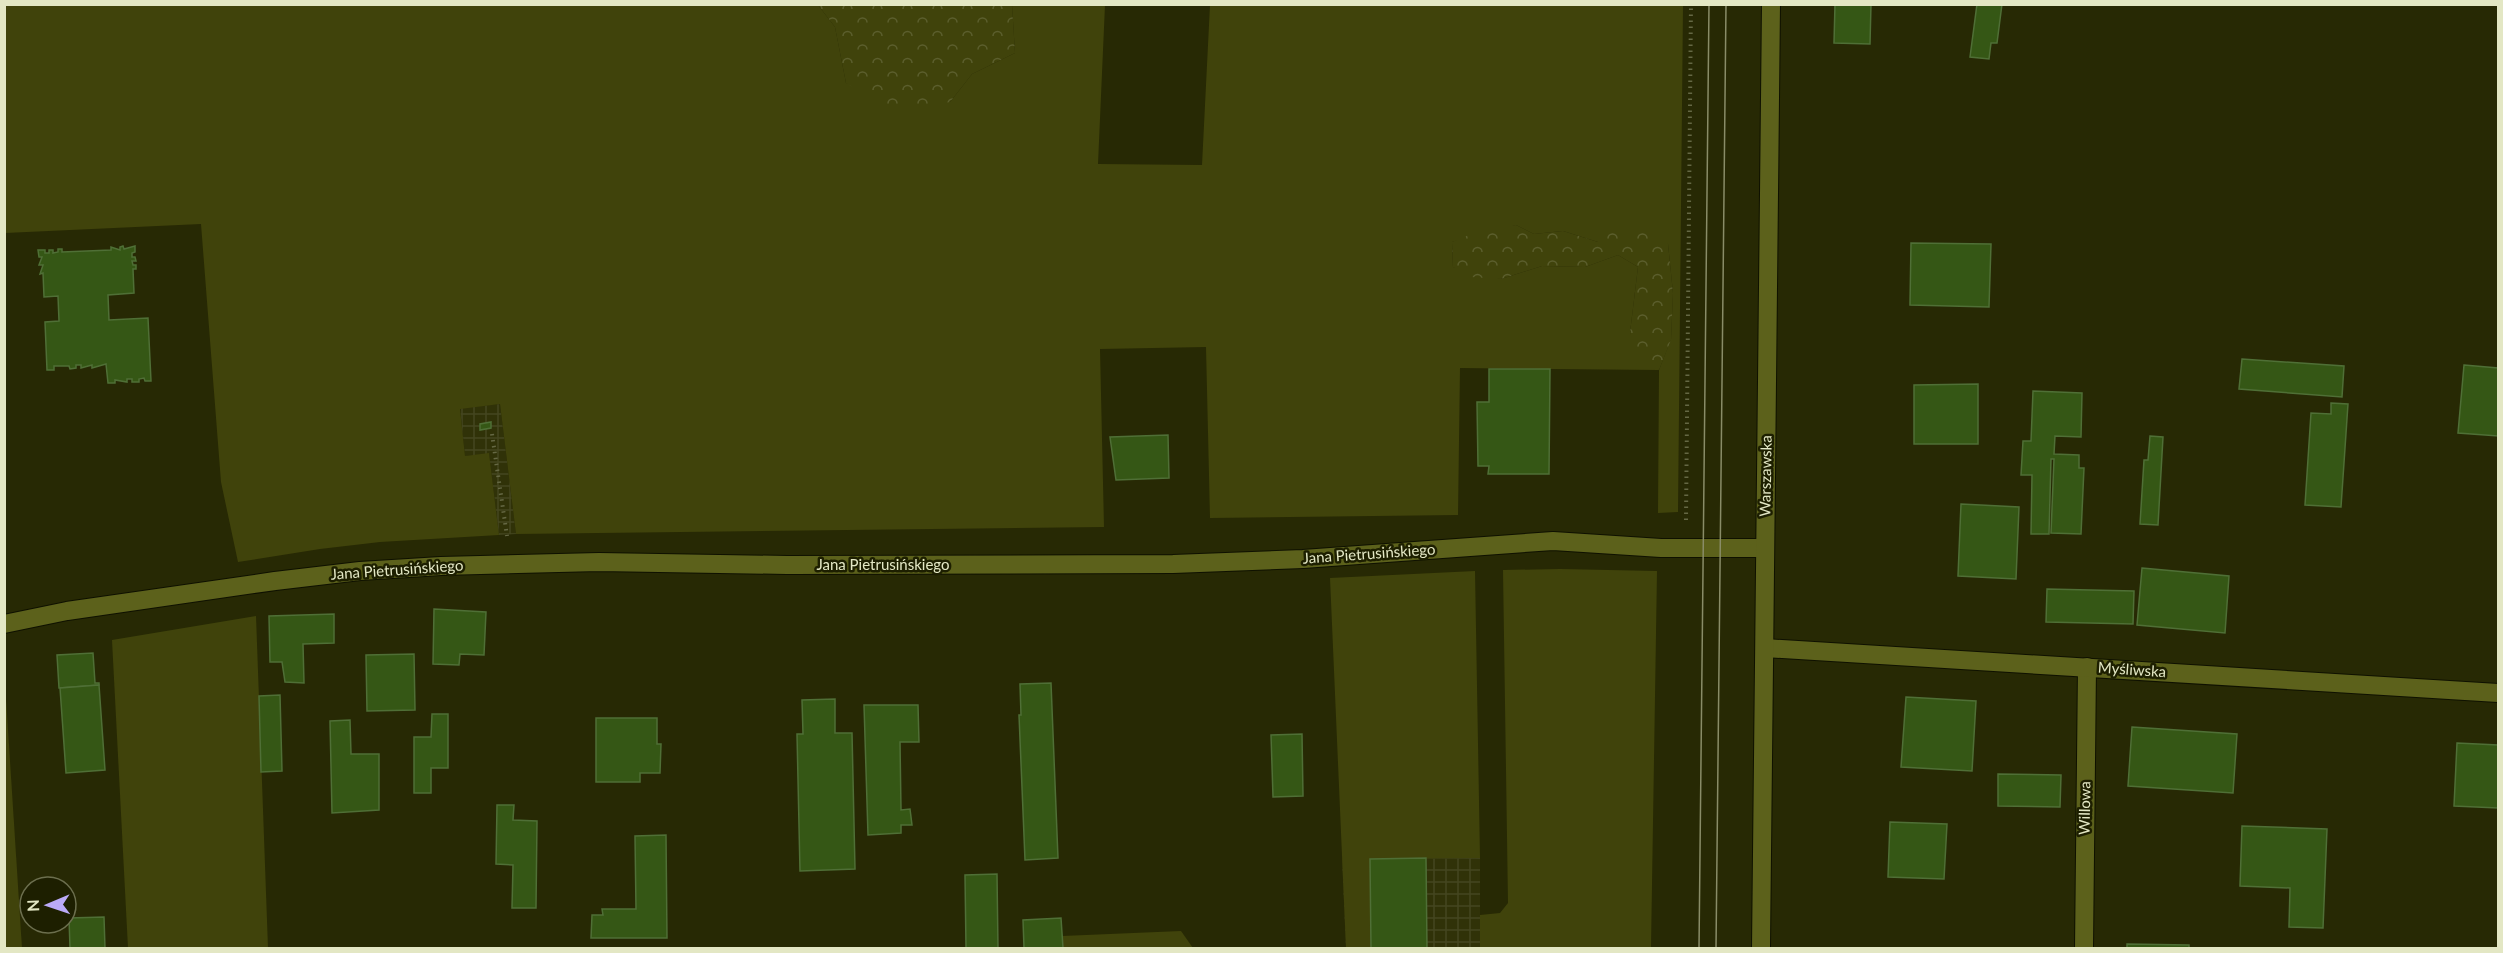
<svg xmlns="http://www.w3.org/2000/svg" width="2503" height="953" viewBox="0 0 2503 953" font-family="Lato,sans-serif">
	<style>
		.industrial { fill: url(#industrial-grid) }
		.grass { fill: #40430b; fill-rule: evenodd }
		.forest { fill: url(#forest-crowns) }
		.building { fill: #355715; stroke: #4f6f36; stroke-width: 1.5 }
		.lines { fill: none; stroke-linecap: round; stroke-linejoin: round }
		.minor-casing { stroke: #0f1100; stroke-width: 20 }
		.tertiary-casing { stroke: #0f1100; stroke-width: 20 }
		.secondary-casing { stroke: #0f1100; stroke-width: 20 }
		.path { stroke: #656844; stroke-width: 4; stroke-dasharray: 1.5 4.5; stroke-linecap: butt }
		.minor { stroke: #5c611b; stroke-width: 18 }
		.tertiary { stroke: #5c611b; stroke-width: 18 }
		.secondary { stroke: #5c611b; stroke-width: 18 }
		.tram { stroke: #898c68; stroke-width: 1.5 }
		.labels { text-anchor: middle; stroke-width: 5; stroke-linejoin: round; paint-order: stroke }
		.street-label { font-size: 15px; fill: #e3e7c4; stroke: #1d1f00 }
	</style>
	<defs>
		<pattern id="industrial-grid" width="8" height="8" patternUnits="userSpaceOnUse" patternTransform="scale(1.5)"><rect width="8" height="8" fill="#303208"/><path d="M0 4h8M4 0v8" fill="none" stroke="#44461f"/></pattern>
		<pattern id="forest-crowns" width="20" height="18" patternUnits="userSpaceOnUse" patternTransform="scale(1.5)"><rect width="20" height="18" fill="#40430b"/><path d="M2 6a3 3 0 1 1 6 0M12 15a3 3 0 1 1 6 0" fill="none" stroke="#5b5e2d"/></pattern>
	</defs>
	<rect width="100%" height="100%" fill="#272904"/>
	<g class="industrial">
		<polygon points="500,404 516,534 499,535 489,454 465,456 460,408"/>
		<polygon points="1480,858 1480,948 1346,948 1342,859"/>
	</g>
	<g class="grass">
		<path d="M4 5H818L835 27 846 83 950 102 972 74 1015 53 1012 5H1105L1098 164 1202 165 1210 5H1683L1678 512 1658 513 1659 370 1460 368 1458 515 1210 518 1206 347 1100 349 1104 527 516 534 500 404 460 409 465 456 489 453 499 535 380 542 320 549 238 562 221 482 201 224 5 233ZM1516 225 1534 234 1563 231 1598 242 1668 244 1673 293 1671 339 1659 370 1630 333 1638 267 1618 255 1585 267 1542 266 1501 279 1453 267 1452 242Z"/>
		<polygon points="1560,569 1657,571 1651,948 1480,948 1480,915 1500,913 1508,903 1503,570"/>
		<polygon points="1475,571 1480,858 1371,859 1371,948 1346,948 1330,578"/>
		<polygon points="256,616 268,948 128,948 112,640"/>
		<polygon points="4,683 5,683 22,948 5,948"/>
		<polygon points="1181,931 1193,948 1063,948 1062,936"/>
	</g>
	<g class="forest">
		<polygon points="818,5 1012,5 1015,53 972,74 950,102 899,112 846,83 835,27"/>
		<polygon points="1516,225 1534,234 1563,231 1598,242 1612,225 1640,228 1668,244 1673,293 1671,340 1659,370 1642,361 1630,333 1638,267 1618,255 1585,267 1542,266 1501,279 1471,277 1453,267 1452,242 1481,230"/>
	</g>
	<g class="building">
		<polygon points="1835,4 1871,4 1870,44 1834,43"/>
		<polygon points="1977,4 2002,4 1997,43 1991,43 1989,59 1970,57"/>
		<polygon points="1911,243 1991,244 1989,307 1910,305"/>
		<polygon points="123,246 124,249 135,246 135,252 132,253 132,257 135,257 136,261 132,261 133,265 136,265 136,269 133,269 134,293 108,295 109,320 148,318 151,381 145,381 144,378 139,379 139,382 132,382 132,379 127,379 127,382 115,380 115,383 108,383 106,364 92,368 92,365 81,368 81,365 76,365 76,368 70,369 69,366 54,366 54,370 47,370 45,322 59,321 58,296 44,297 43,273 40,274 43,265 39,265 42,257 39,257 38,250 45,250 45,253 49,253 49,250 53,250 53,253 58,252 58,249 62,249 62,252 111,250 111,247 120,250 120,247"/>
		<polygon points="2242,359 2344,366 2342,397 2239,389"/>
		<polygon points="2464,365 2498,368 2498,436 2458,433"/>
		<polygon points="1489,369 1550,369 1549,474 1488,474 1489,466 1478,466 1477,402 1489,402"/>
		<polygon points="1978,384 1978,444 1914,444 1914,385"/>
		<polygon points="2033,391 2082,393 2081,437 2055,436 2054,454 2079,455 2079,468 2084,468 2081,534 2051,533 2054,459 2051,459 2049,534 2031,534 2032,475 2021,475 2023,441 2031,441"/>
		<polygon points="2331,403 2348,404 2341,507 2305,505 2311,413 2331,414"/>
		<polygon points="491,422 491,428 480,430 480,424"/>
		<polygon points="1168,435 1169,478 1116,480 1110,437"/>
		<polygon points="2150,436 2163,437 2158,525 2140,524 2144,460 2148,460"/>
		<polygon points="1961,504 2019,507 2016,579 1958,576"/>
		<polygon points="2142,568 2229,576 2225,633 2137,625"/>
		<polygon points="2047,589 2134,591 2133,624 2046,622"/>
		<polygon points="434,609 486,612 484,655 460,654 459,665 433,664"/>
		<polygon points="334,614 334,643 303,644 304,683 285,682 282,662 270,662 269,616"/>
		<polygon points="93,653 95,683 99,683 99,685 59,688 57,655"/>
		<polygon points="414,654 415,710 367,711 366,655"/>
		<polygon points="1051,683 1058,858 1025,860 1019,715 1021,715 1020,684"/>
		<polygon points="99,685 105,770 66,773 60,688"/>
		<polygon points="280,695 282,771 261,772 259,696"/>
		<polygon points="1906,697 1976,701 1972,771 1901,767"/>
		<polygon points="835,699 835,733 852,733 855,869 800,871 797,734 803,734 802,700"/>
		<polygon points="864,705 918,705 919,742 900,742 901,810 910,809 912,825 901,825 901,833 868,835"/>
		<polygon points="432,714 448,714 448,768 431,768 431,793 414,793 414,737 431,737"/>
		<polygon points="596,718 657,718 657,744 661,744 660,773 640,773 640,782 596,782"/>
		<polygon points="350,720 351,754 379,754 379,810 332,813 330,721"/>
		<polygon points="2132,727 2237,734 2233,793 2128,786"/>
		<polygon points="1302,734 1303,796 1273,797 1271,735"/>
		<polygon points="2457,743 2498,745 2498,808 2454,806"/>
		<polygon points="1998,774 2061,775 2060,807 1998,806"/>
		<polygon points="497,805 514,805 513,820 537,821 536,908 512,908 513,865 496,864"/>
		<polygon points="1890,822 1947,824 1944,879 1888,877"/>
		<polygon points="2242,826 2327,829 2323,928 2289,927 2290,888 2240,886"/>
		<polygon points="666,835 667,938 591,938 592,915 603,915 602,909 636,909 635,836"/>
		<polygon points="1426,858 1427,948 1371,948 1370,859"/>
		<polygon points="997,874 998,948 966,948 965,875"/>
		<polygon points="104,917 105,948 70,948 69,918"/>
		<polygon points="1061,918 1063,948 1024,948 1023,920"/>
		<polygon points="2127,944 2189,945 2189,948 2127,948"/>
	</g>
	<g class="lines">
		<g class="minor-casing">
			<g id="minor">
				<polyline points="4,624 67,611 275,581 360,571 441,566 599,562 787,565 1173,564 1303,559 1553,541 1661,548 1765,548"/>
				<polyline points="2084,948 2087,667"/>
			</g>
		</g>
		<g class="tertiary-casing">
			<polyline id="tertiary" points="1765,648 2498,693"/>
		</g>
		<g class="secondary-casing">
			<polyline id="secondary" points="1761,948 1771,4"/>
		</g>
		<g class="path">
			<polyline points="492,434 507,536"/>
			<polyline points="1686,520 1691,4"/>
		</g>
		<use href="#minor" class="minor"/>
		<use href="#tertiary" class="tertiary"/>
		<use href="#secondary" class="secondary"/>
		<g class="tram">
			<polyline points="1699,948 1709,4"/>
			<polyline points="1716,948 1726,4"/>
		</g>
	</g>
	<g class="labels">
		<g class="street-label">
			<text transform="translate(1766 476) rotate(-89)" y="5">Warszawska</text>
			<text transform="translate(1369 554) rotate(-4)" y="5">Jana Pietrusińskiego</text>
			<text x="883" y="570">Jana Pietrusińskiego</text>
			<text transform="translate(397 570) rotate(-4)" y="5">Jana Pietrusińskiego</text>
			<text transform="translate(2132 670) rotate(4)" y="5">Myśliwska</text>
			<text transform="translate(2085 808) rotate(-89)" y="5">Willowa</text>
		</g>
	</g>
	<rect width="2503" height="953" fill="none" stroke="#e3e7c4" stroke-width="12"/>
	<g transform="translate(48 905) rotate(268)"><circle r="28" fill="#1d1f00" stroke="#6c6f4e" stroke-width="1.5"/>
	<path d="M0-4.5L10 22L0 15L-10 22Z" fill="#baaaf7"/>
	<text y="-9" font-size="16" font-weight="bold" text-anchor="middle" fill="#e3e7c4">N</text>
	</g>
</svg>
